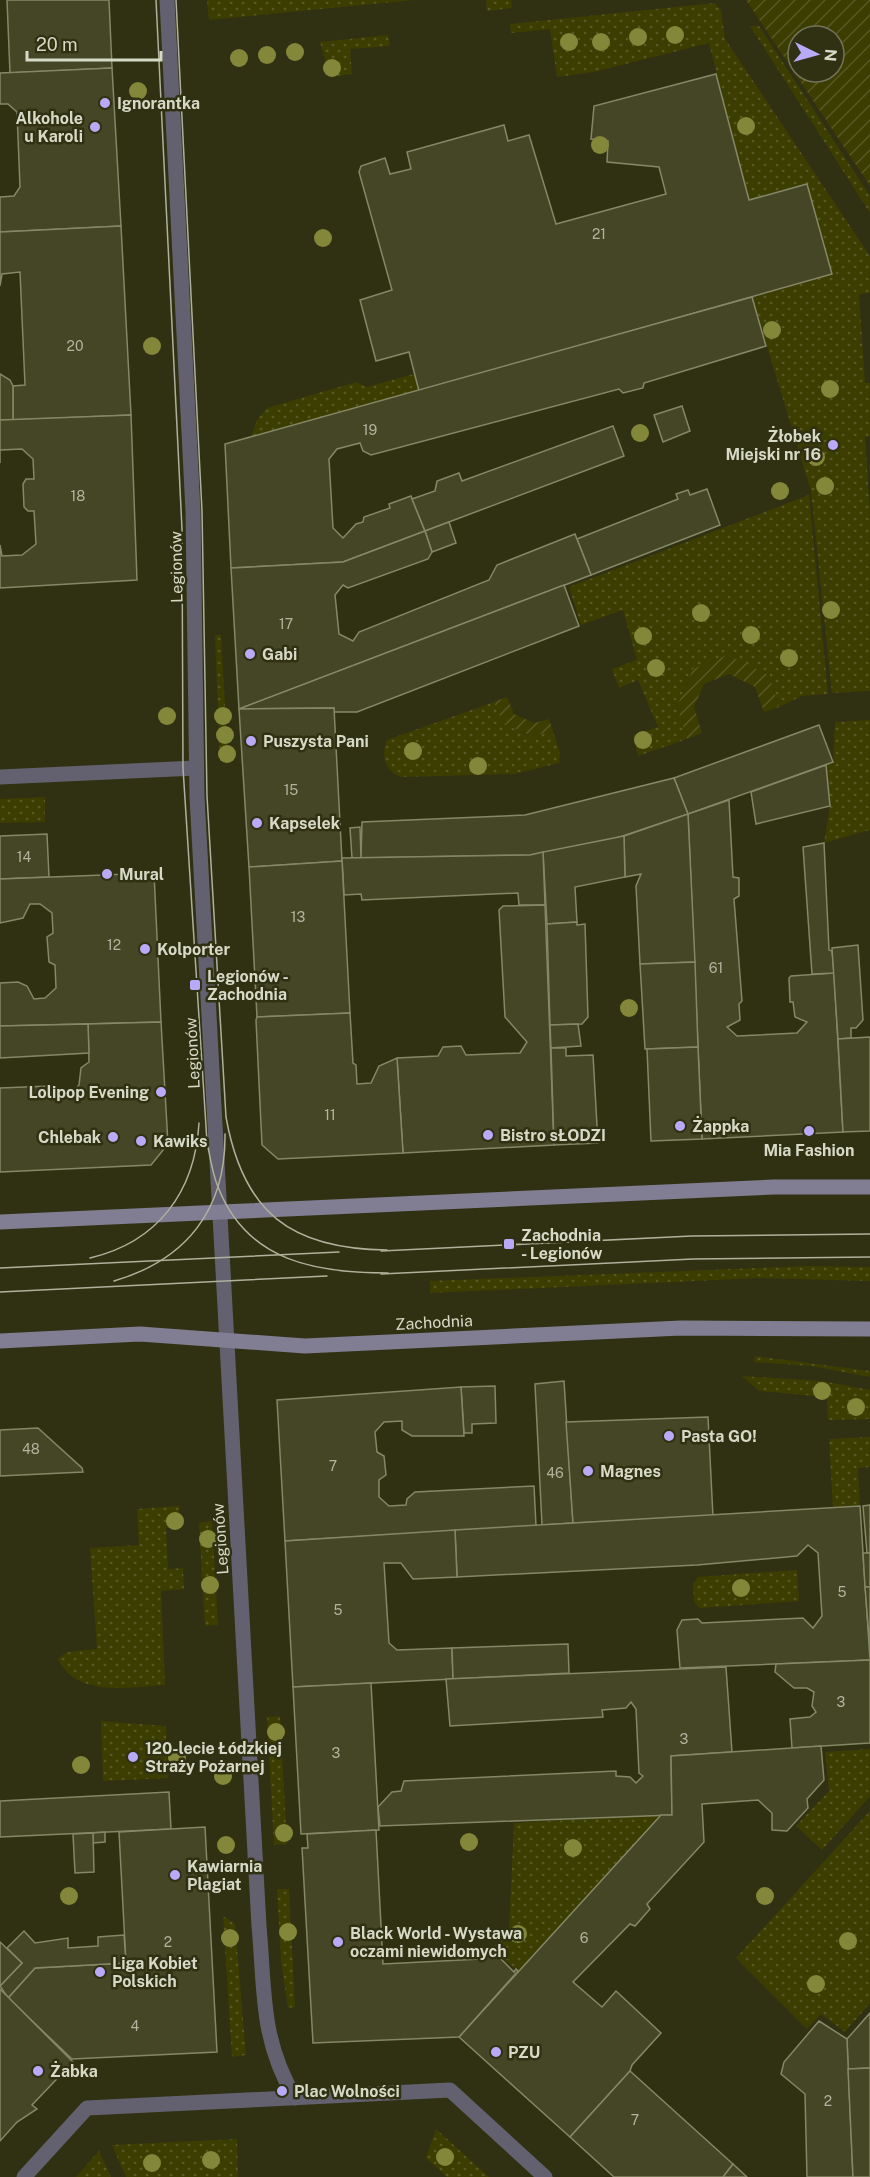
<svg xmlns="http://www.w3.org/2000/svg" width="870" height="2177" viewBox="0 0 870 2177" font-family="'Public Sans',sans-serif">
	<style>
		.grass { fill: url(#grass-dots) }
		.garden { fill: url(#garden-furrows); fill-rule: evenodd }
		.building { fill: #444626; stroke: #858866; stroke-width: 1.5 }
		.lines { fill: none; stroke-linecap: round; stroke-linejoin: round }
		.service { stroke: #63616f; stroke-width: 15 }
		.minor { stroke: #63616f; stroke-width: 15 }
		.tertiary { stroke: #63616f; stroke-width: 15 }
		.secondary { stroke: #817d93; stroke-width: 15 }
		.tram { stroke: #afb19c; stroke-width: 1.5 }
		.tree { fill: #83873a }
		.poi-dot { fill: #b9aaf7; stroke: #303112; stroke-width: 2 }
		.labels { text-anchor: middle; stroke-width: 5; stroke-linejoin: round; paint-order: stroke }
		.number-label { font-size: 14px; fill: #b2b49f }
		.poi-label { font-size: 16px; font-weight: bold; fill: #d7d9c7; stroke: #303112; text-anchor: start }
		.street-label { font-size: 16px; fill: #d7d9c7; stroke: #303112 }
	</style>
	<defs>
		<pattern id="grass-dots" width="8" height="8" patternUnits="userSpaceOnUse" patternTransform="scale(1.5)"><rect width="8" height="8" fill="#3c3d00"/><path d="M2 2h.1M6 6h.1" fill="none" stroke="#575824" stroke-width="1.8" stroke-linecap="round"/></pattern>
		<pattern id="garden-furrows" width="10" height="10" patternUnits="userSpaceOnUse" patternTransform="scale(1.5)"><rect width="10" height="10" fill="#3c3d00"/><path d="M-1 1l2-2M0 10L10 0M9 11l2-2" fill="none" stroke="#575824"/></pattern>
	</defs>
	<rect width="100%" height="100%" fill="#303112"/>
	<g class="grass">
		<polygon points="207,0 414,0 209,20"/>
		<polygon points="486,0 511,0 512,8 487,11"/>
		<polygon points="715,3 721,10 725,39 870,256 870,293 859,294 865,383 870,383 870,436 865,437 870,513 870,691 832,693 811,491 752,297 832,274 807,184 749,200 709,43 594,72 557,77 550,29 511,33 510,24"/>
		<polygon points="750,26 759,26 870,196 870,213"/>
		<polygon points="388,35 390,46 350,49 352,74 330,77 320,42"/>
		<polygon points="414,374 419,391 251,437 257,420 267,408 356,382 367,387"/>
		<polygon points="809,495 828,694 802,696 779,707 769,675 727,656 693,669 677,706 687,739 638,756 633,735 658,727 638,680 619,688 612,669 637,660 623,610 581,625 569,587"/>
		<polygon points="215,635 221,635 228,761 220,761"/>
		<path d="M494 702 503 724 532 736 553 731 560 753 559 763 514 774 400 777C384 769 381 755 387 740Z"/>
		<polygon points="870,720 870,830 824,843 830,806 826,765 833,762 835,722"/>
		<polygon points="45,797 45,822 0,823 0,799"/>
		<polygon points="809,1266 870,1267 870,1281 760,1278 430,1293 430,1281"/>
		<polygon points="755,1356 870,1371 870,1377 812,1366 754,1362"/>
		<polygon points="742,1376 822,1381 870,1390 870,1419 828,1420 827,1397 759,1391"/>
		<polygon points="870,1437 870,1467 858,1468 860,1506 833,1509 829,1439"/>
		<path d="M179 1506 181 1527 166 1528 168 1569 183 1568 184 1589 161 1591 165 1685C130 1687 76 1698 58 1659L67 1652 97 1649 90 1548 139 1545 137 1509Z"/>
		<polygon points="212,1521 218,1625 205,1626 199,1523"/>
		<polygon points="797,1570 799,1601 700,1608 694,1602 693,1584 698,1577"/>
		<polygon points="280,1716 287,1844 274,1845 267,1717"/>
		<polygon points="101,1721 166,1726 168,1778 103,1781"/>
		<polygon points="870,1749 870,1796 822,1850 796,1826 829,1791 825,1752"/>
		<polygon points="870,1811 870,2003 845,2032 821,2014 807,2029 736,1958"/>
		<polygon points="661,1815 518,1971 491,1949 509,1930 514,1823"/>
		<polygon points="277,1889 289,1889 295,2007 288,2008 281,1960"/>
		<polygon points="223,1916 235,1924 246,2055 232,2057"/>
		<polygon points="436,2129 489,2177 447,2177 426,2158"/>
		<polygon points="237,2139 238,2177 126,2177 112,2145"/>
		<polygon points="99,2151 111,2177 76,2177"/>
	</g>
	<g class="garden">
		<path d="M746 0H870V186ZM798 36H834V72H798Z"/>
		<polygon points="727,655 769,675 779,707 764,712 755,687 729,674 704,684 694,707 702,733 687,739 677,706 693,669"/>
		<polygon points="507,697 514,714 534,723 549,719 553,731 532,736 503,724 494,702"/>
	</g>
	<g class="building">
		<polygon points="7,0 109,0 112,68 10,73"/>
		<polygon points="112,68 121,226 0,232 0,197 14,196 20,187 17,112 8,104 0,104 0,73"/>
		<polygon points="716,74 749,200 807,184 832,274 419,391 409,352 376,361 360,300 392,290 359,172 361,166 385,158 390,174 411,169 407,152 504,125 508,141 529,135 556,224 666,194 659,167 607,162 608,141 591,139 594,106"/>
		<polygon points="121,226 131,415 13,420 13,386 25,385 20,272 2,274 0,286 0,232"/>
		<polygon points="752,297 766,346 644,383 643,388 623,393 619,389 371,455 363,451 360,443 337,449 329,459 333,528 343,538 356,524 363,522 364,517 390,508 389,504 411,496 425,531 343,562 231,568 225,444"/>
		<polygon points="0,374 10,380 13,386 13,420 0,420"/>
		<polygon points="682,406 690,431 663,442 654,415"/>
		<polygon points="131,415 137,580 0,588 0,545 2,556 22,555 36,544 34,511 28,511 24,507 23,484 26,479 34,479 33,459 22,449 0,450 0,463 0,420"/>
		<polygon points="613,426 624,456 425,531 412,499 435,491 437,481 459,473 462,481"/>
		<polygon points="707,489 720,525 591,575 577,539 678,499 676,494 688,490 690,495"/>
		<polygon points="449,522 456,543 432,552 425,531"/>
		<polygon points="425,531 432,552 428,559 348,588 343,585 335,595 339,634 353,641 359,632 489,580 497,565 575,534 591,575 239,709 231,568 343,562"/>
		<polygon points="564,585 579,626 357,712 334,712 334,708 239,709"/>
		<polygon points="334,708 342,861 249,867 239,709"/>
		<polygon points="819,725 833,762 688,814 674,778"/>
		<polygon points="826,765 830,806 756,824 751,792"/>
		<polygon points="674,778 688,814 608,841 530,855 361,858 362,822 525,815"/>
		<polygon points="729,800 733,877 739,878 739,896 734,899 742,1001 739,1004 740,1020 727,1027 737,1036 797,1033 807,1022 795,1017 793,1002 790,1002 789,978 791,976 834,973 843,1132 702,1139 688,814"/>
		<polygon points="688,814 695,962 640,964 636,886 641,874 625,877 624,836"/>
		<polygon points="360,827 361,858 352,858 350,828"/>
		<polygon points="47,834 49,877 0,879 0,836"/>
		<polygon points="624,836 625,877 575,887 577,922 547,924 543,852"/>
		<polygon points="824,843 829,950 832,951 834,973 812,974 803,847"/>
		<polygon points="543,852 545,905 519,905 518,893 362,900 361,894 344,895 342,858 530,855"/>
		<polygon points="342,861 350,1013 257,1017 249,867"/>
		<polygon points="154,873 161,1022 0,1026 0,983 18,982 27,986 34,999 45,998 56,988 55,965 49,962 47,937 53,933 52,913 40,904 30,904 23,918 0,923 0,879"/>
		<polygon points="545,905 554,1145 403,1153 397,1058 438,1056 443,1047 461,1046 466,1055 520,1053 527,1042 505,1017 499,910 503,906"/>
		<polygon points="577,922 577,925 585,924 588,1017 582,1024 550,1025 547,924"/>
		<polygon points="858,945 863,1020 856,1028 851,1028 851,1038 838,1039 832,948"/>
		<polygon points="695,962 698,1047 645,1049 640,964"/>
		<polygon points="350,1013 353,1063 356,1065 357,1084 371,1083 379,1066 397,1058 403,1153 278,1159 262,1145 256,1020 257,1017"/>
		<polygon points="161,1022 168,1144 151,1165 0,1172 0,1088 50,1086 52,1094 71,1094 79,1085 81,1068 89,1062 88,1024"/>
		<polygon points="88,1024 89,1053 0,1058 0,1026"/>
		<polygon points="578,1024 581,1046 551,1048 550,1025"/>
		<polygon points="870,1037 870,1131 843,1132 838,1039"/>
		<polygon points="698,1047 702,1139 651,1141 647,1049"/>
		<polygon points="551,1048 566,1048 566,1056 593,1055 598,1143 554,1145"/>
		<polygon points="564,1381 573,1523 542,1525 535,1384"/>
		<polygon points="495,1386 496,1423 472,1424 472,1433 464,1433 461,1387"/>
		<polygon points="461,1387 464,1436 412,1436 402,1430 402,1421 384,1422 375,1432 377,1452 384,1456 386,1475 379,1480 379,1497 389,1506 406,1505 407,1499 415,1492 534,1486 536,1526 285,1541 277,1400"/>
		<polygon points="708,1417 713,1517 573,1523 566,1422"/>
		<polygon points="38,1428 82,1468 83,1472 0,1476 0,1430"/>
		<polygon points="870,1505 870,1553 867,1553 863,1506"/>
		<polygon points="860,1506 870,1660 680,1668 677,1630 682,1620 698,1619 702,1623 803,1618 813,1628 822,1616 818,1553 808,1545 797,1556 697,1565 457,1577 455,1530"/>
		<polygon points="455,1530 457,1577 413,1579 401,1563 384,1563 389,1643 397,1650 452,1648 453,1679 293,1687 285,1541"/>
		<polygon points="863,1553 870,1553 870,1587 865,1587"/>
		<polygon points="865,1587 870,1587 870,1649"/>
		<polygon points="568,1644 569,1673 453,1679 452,1648"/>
		<polygon points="870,1660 870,1743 792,1748 790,1719 810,1717 816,1712 812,1706 814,1692 807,1688 794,1688 775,1672 776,1664"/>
		<polygon points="726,1667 732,1752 671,1756 672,1815 380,1826 378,1807 392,1792 401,1791 404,1781 616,1771 616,1776 630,1777 636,1783 643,1776 639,1773 636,1709 631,1702 626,1708 602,1710 603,1717 450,1726 446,1679"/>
		<polygon points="371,1683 379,1830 301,1834 293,1687"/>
		<polygon points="821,1746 824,1780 807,1799 808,1808 787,1831 772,1830 772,1813 758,1800 702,1804 704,1842 647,1904 650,1909 635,1926 630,1924 573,1982 602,2007 616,1991 661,2033 632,2065 630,2071 570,2137 459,2037 661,1815 672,1815 671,1756"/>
		<polygon points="169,1792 171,1829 0,1837 0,1801"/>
		<polygon points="205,1827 217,2052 72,2059 8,1998 35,1968 126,1963 119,1832"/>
		<polygon points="376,1830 383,1964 481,1959 491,1949 514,1972 516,1969 518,1971 459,2037 313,2043 302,1848 308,1848 307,1834"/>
		<polygon points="105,1832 105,1842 93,1843 93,1833"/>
		<polygon points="93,1833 94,1872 75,1873 73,1834"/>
		<polygon points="24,1931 35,1943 68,1938 68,1948 98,1946 98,1937 124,1935 126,1963 35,1968 8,1998 0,1986 22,1963 7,1948"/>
		<polygon points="0,1942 22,1963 0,1986"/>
		<polygon points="0,1989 73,2062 32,2105 37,2109 17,2122 0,2141"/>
		<polygon points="870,2013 870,2068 848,2069 847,2039"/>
		<polygon points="819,2021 847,2039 853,2177 807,2177 805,2094 781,2074 784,2062"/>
		<polygon points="870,2068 870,2177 853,2177 848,2069"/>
		<polygon points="630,2071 733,2164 723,2177 614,2177 570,2137"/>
		<polygon points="733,2164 747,2177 723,2177"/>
	</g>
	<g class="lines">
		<polyline class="service" points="0,777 196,768"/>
		<polyline class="minor" points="24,2177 87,2108 450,2090 545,2177"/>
		<path class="tertiary" d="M167 0 193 511 197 797 259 1926C265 1991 260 2039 295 2098"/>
		<g class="secondary">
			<polyline points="0,1222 774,1187 870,1187"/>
			<polyline points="0,1341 140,1334 305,1346 681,1328 870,1329"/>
		</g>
		<g class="tram">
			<path d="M156 0 182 529 183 768 207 1142C210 1156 212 1173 218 1187 247 1262 317 1273 388 1273"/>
			<path d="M176 0 202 511 207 796 226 1117C243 1213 291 1249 387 1250"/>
			<polyline points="381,1251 692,1236 870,1234"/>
			<path d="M90 1258C158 1242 195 1192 199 1123"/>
			<polyline points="0,1268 339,1252"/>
			<polyline points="381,1274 693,1259 870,1257"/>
			<path d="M114 1281C186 1260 226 1210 225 1134"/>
			<polyline points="0,1292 327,1276"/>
		</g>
	</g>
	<g class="tree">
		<circle cx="675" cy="35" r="9"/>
		<circle cx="638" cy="37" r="9"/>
		<circle cx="569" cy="42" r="9"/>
		<circle cx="601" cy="42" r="9"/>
		<circle cx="295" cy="52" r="9"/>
		<circle cx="267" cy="55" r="9"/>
		<circle cx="239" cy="58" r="9"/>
		<circle cx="332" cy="68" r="9"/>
		<circle cx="138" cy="91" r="9"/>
		<circle cx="746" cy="126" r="9"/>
		<circle cx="600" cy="145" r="9"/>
		<circle cx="323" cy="238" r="9"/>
		<circle cx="772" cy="330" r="9"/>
		<circle cx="152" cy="346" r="9"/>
		<circle cx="830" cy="389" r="9"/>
		<circle cx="640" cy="433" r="9"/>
		<circle cx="816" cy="457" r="9"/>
		<circle cx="825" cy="486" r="9"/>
		<circle cx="780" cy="491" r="9"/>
		<circle cx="831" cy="610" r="9"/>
		<circle cx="701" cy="613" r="9"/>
		<circle cx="751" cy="635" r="9"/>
		<circle cx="643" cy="636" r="9"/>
		<circle cx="789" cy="658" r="9"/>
		<circle cx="656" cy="668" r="9"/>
		<circle cx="167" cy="716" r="9"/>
		<circle cx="223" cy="716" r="9"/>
		<circle cx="225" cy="735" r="9"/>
		<circle cx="643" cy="740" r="9"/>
		<circle cx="413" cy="751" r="9"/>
		<circle cx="227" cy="754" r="9"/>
		<circle cx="478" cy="766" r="9"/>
		<circle cx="629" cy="1008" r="9"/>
		<circle cx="822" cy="1391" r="9"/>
		<circle cx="856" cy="1407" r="9"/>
		<circle cx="175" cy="1521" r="9"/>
		<circle cx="208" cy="1539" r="9"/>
		<circle cx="210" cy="1585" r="9"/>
		<circle cx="741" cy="1588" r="9"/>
		<circle cx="276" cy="1732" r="9"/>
		<circle cx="177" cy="1758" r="9"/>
		<circle cx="81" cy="1765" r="9"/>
		<circle cx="223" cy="1776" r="9"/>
		<circle cx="284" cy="1833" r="9"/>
		<circle cx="469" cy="1842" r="9"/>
		<circle cx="226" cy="1845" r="9"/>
		<circle cx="573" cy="1848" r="9"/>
		<circle cx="69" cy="1896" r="9"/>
		<circle cx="765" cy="1896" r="9"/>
		<circle cx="288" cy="1932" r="9"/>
		<circle cx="518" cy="1934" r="9"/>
		<circle cx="230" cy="1938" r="9"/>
		<circle cx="848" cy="1941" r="9"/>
		<circle cx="816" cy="1984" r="9"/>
		<circle cx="445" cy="2157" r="9"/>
		<circle cx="211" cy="2160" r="9"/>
		<circle cx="152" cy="2163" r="9"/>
	</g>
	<g class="poi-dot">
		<circle cx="105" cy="103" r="6"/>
		<circle cx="95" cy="127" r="6"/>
		<circle cx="833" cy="445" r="6"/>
		<circle cx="250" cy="654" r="6"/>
		<circle cx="251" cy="741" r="6"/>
		<circle cx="257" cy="823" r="6"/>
		<circle cx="107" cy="874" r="6"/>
		<circle cx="145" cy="949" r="6"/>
		<rect x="189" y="979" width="12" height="12" rx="3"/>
		<circle cx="161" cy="1092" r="6"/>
		<circle cx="680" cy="1126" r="6"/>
		<circle cx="809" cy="1131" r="6"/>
		<circle cx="488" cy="1135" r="6"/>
		<circle cx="113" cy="1137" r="6"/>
		<circle cx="141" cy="1141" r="6"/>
		<rect x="503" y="1238" width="12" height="12" rx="3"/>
		<circle cx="669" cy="1436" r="6"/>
		<circle cx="588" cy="1471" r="6"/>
		<circle cx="133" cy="1757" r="6"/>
		<circle cx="175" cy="1875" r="6"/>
		<circle cx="338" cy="1942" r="6"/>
		<circle cx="100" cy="1972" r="6"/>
		<circle cx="496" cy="2052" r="6"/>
		<circle cx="38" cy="2071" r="6"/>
		<circle cx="282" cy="2091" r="6"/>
	</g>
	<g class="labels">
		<g class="number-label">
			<text x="599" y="239">21</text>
			<text x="75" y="351">20</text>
			<text x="370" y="435">19</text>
			<text x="78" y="501">18</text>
			<text x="286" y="629">17</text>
			<text x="291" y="795">15</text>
			<text x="24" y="862">14</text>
			<text x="298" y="922">13</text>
			<text x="114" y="950">12</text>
			<text x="716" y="973">61</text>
			<text x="330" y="1120">11</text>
			<text x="31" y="1454">48</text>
			<text x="333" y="1471">7</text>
			<text x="555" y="1478">46</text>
			<text x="842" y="1597">5</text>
			<text x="338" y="1615">5</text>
			<text x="841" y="1707">3</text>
			<text x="684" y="1744">3</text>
			<text x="336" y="1758">3</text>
			<text x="584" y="1943">6</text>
			<text x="168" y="1947">2</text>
			<text x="135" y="2031">4</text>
			<text x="828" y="2106">2</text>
			<text x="635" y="2125">7</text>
		</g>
		<g class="poi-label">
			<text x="117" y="109">Ignorantka</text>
			<text x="83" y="124" text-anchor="end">Alkohole<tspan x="83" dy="18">u Karoli</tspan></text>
			<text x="821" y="442" text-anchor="end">Żłobek<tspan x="821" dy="18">Miejski nr 16</tspan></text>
			<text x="262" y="660">Gabi</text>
			<text x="263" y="747">Puszysta Pani</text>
			<text x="269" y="829">Kapselek</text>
			<text x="119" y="880">Mural</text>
			<text x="157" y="955">Kolporter</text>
			<text x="207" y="982">Legionów -<tspan x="207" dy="18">Zachodnia</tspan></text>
			<text x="149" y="1098" text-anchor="end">Lolipop Evening</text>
			<text x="692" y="1132">Żappka</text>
			<text x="500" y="1141">Bistro sŁODZI</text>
			<text x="101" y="1143" text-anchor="end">Chlebak</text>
			<text x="153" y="1147">Kawiks</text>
			<text x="809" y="1156" text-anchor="middle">Mia Fashion</text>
			<text x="521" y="1241">Zachodnia<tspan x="521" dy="18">- Legionów</tspan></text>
			<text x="681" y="1442">Pasta GO!</text>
			<text x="600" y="1477">Magnes</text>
			<text x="145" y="1754">120-lecie Łódzkiej<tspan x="145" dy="18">Straży Pożarnej</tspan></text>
			<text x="187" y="1872">Kawiarnia<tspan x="187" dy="18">Plagiat</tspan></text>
			<text x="350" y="1939">Black World - Wystawa<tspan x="350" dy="18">oczami niewidomych</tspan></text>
			<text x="112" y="1969">Liga Kobiet<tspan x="112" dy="18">Polskich</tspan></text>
			<text x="508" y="2058">PZU</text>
			<text x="50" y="2077">Żabka</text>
			<text x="294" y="2097">Plac Wolności</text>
		</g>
		<g class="street-label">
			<text transform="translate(176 567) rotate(-91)" y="6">Legionów</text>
			<text transform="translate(192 1053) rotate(-93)" y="6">Legionów</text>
			<text transform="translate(434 1322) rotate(-3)" y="6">Zachodnia</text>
			<text transform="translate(220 1539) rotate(-94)" y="6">Legionów</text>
		</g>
	</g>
	<g transform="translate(816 54) rotate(95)"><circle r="28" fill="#303112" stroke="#73745a" stroke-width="1.5"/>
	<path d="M0-4.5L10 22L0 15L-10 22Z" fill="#b9aaf7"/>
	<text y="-9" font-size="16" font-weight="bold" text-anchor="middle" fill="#d7d9c7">N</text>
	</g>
	<path d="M27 51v9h134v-9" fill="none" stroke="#d7d9c7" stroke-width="3"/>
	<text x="36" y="51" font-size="18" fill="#d7d9c7" stroke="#303112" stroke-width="4.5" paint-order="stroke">20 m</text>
</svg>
